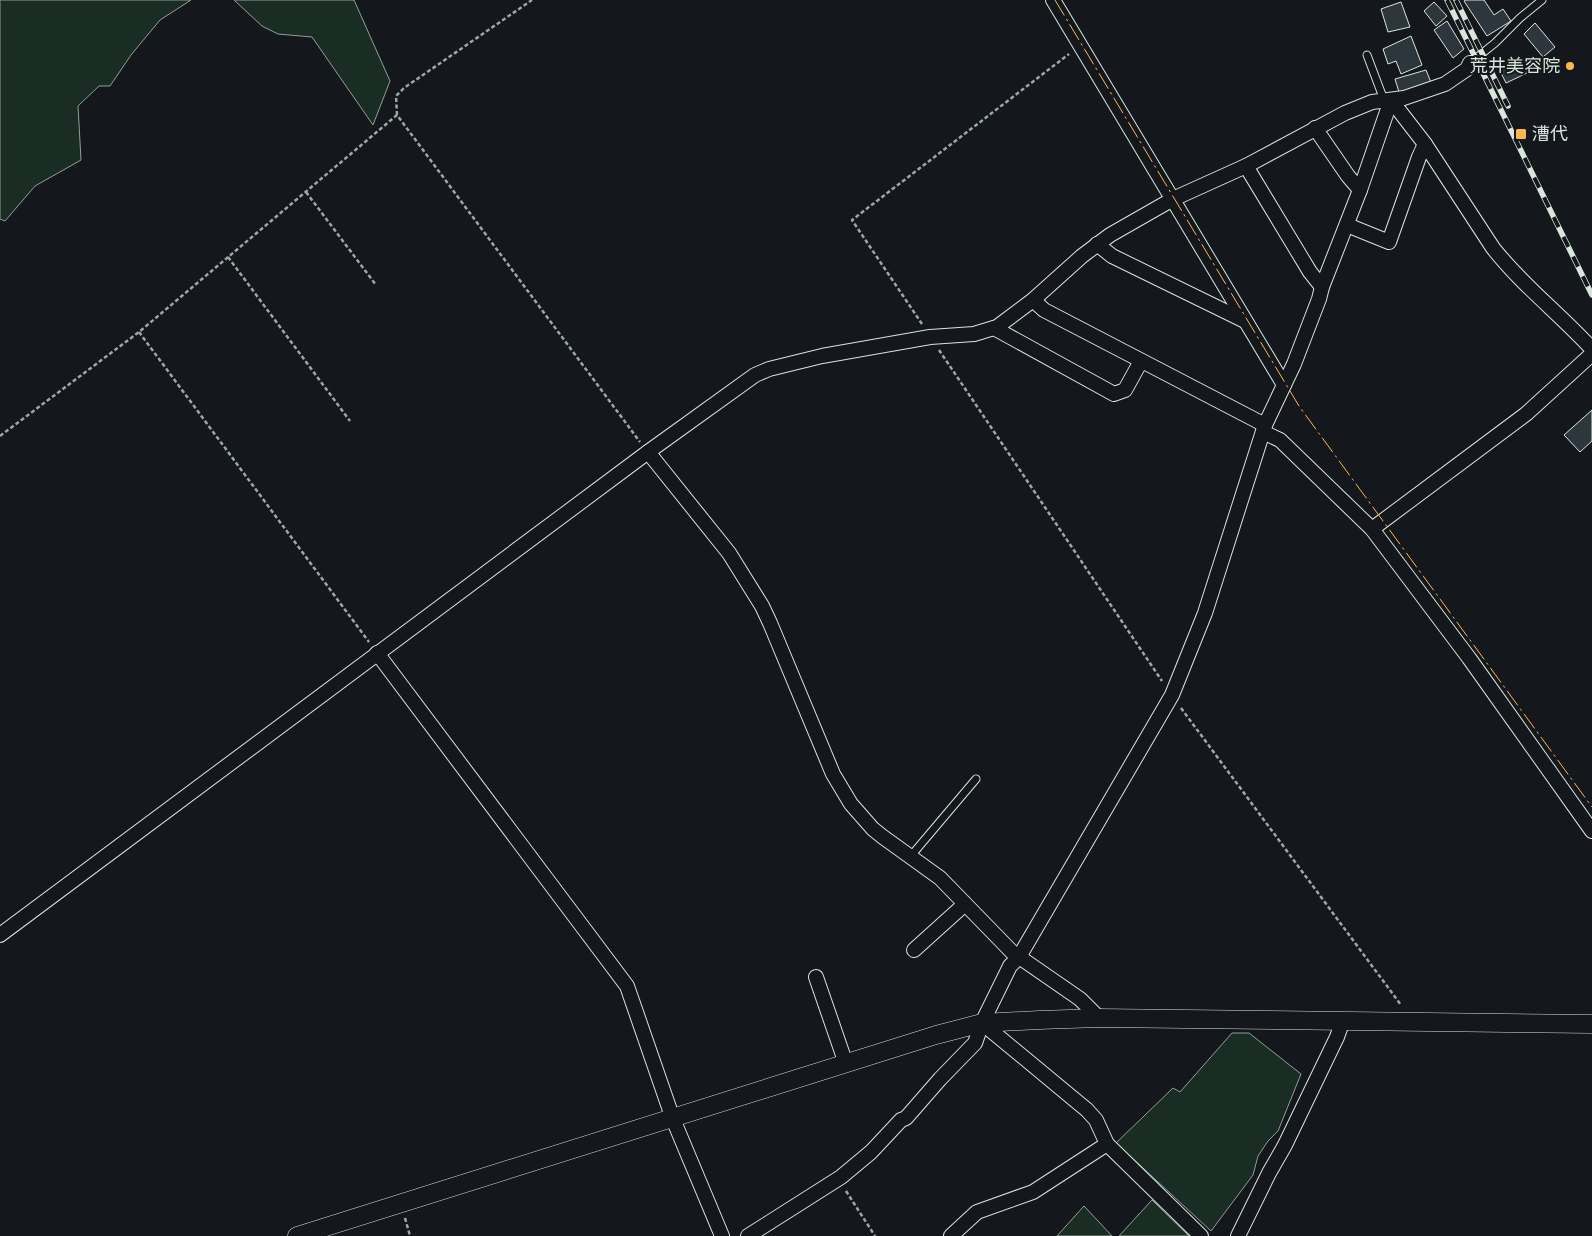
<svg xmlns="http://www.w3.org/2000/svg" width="1592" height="1236" viewBox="0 0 1592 1236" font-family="'Open Sans','Noto Sans JP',sans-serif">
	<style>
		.green { fill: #1a2d24; stroke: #939e99 }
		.building { fill: #2c363c; stroke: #d8e6dc }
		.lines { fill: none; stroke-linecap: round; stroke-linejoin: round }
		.service-casing { stroke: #d8e6dc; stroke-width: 9 }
		.minor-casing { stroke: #d8e6dc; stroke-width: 16 }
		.tertiary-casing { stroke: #d8e6dc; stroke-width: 19 }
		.path { stroke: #9da8a2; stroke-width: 2.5; stroke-dasharray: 4 2.5; stroke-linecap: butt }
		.service { stroke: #14181c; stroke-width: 7 }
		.minor { stroke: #14181c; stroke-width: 14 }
		.tertiary { stroke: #14181c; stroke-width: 18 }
		.rail-casing { stroke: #d8e6dc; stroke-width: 5.5 }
		.rail { stroke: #14181c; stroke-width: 4; stroke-dasharray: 11; stroke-linecap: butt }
		.power { stroke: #ffb74d; stroke-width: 1; stroke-dasharray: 18 4 2.5 4; stroke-linecap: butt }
		.poi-dot { fill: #ffb74d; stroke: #14181c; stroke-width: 2 }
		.labels { text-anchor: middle; stroke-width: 4; stroke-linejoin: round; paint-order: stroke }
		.poi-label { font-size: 18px; fill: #d8e6dc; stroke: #14181c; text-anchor: end }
	</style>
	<rect width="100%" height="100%" fill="#14181c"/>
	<g class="green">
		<polygon points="0,0 191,0 160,20 131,55 110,86 99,86 78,106 81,160 35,186 5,221 0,219"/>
		<polygon points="234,0 354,0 390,81 373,125 312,37 278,34 262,26"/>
		<polygon points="1232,1033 1249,1033 1301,1074 1278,1131 1268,1141 1258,1156 1253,1175 1211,1231 1116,1143 1173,1088 1180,1092"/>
		<polygon points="1152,1200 1189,1236 1119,1236"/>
		<polygon points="1084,1206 1112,1236 1057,1236"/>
	</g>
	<g class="building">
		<polygon points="1466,0 1484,0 1494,15 1503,9 1511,21 1487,36 1464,1"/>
		<polygon points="1401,2 1410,27 1388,32 1381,9"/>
		<polygon points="1434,2 1447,16 1436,26 1424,11"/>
		<polygon points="1447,21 1464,49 1453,58 1434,30"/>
		<polygon points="1535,23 1555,47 1543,57 1524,34"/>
		<polygon points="1411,36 1422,65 1401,74 1396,61 1388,64 1383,49"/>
		<polygon points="1520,59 1527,73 1506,83 1499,69"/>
		<polygon points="1426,70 1432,85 1399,92 1395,79"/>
		<polygon points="1592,410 1592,441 1580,452 1564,435"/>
	</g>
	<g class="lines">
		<g class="service-casing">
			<g id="service">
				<polyline points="1367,55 1384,100"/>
				<polyline points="1470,63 1495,43 1520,18 1542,0"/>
				<polyline points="910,857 976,779"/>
			</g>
		</g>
		<g class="minor-casing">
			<g id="minor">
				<polyline points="1053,0 1284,385"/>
				<path d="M1391 100 1425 144 1493 248C1522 285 1560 314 1592 349"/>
				<polyline points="1315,128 1348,176 1360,190"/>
				<polyline points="1246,166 1310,272 1322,287"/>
				<polyline points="1347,225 1389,242 1419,157 1425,144"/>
				<polyline points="1097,244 1112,256 1245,321"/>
				<polyline points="1033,300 1044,310 1265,425"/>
				<polyline points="994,328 1114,394 1125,390 1141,361"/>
				<polyline points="1263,432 1280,440 1372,529 1469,658 1592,831"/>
				<polyline points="648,452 729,553 762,606 770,623 833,774 851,804 873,829 883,837 940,878 1012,952 1080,999 1099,1018"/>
				<polyline points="1372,529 1526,414 1592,354"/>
				<polyline points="377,653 627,986 673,1119 722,1236"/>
				<polyline points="0,935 648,452 755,375 769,369 822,356 930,337 974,334 997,327 1033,300 1082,256 1110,235 1173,199 1246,166 1345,113 1372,102 1404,98 1445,84 1467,69 1470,63"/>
				<polyline points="914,950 965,904"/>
				<polyline points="816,977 846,1064"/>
				<polyline points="982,1023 1087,1110 1096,1120 1107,1144 1201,1236"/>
				<polyline points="748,1236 841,1177 871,1152 901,1120 906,1118 940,1079 975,1043 982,1023 1010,966 1019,957 1172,695 1205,613 1265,425 1294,364 1319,299 1322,287 1360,190 1391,100"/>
				<polyline points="951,1236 977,1212 1033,1192 1107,1144"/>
				<polyline points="1238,1236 1269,1173 1285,1145 1337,1037 1343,1020"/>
			</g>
		</g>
		<g class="tertiary-casing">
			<polyline id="tertiary" points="297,1236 936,1035 982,1023 1039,1020 1099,1018 1592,1024"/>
		</g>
		<g class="path">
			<polyline points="397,115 396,96 404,88 532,0"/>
			<polyline points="306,192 376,285"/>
			<polyline points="228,257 350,421"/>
			<polyline points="922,324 852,220 1069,54"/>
			<polyline points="139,332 369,642"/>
			<polyline points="939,350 1162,681"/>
			<polyline points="0,436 139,332 397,115 640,442"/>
			<polyline points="1181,708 1401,1005"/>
			<polyline points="846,1191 875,1236"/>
			<polyline points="405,1218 410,1236"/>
		</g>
		<use href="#service" class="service"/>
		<use href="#minor" class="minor"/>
		<use href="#tertiary" class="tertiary"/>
		<g class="rail-casing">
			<g id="rail">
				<polyline points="1447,0 1592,295"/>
				<polyline points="1456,0 1508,106"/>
			</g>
		</g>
		<use href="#rail" class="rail"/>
		<polyline class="power" points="1055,0 1299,406 1592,807"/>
	</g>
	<g class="poi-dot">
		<circle cx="1570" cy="66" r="5"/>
		<rect x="1515" y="128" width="12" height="12" rx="2.5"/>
	</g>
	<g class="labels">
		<g class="poi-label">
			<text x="1560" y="72">荒井美容院</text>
			<text x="1532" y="140" text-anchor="start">漕代</text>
		</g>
	</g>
</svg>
